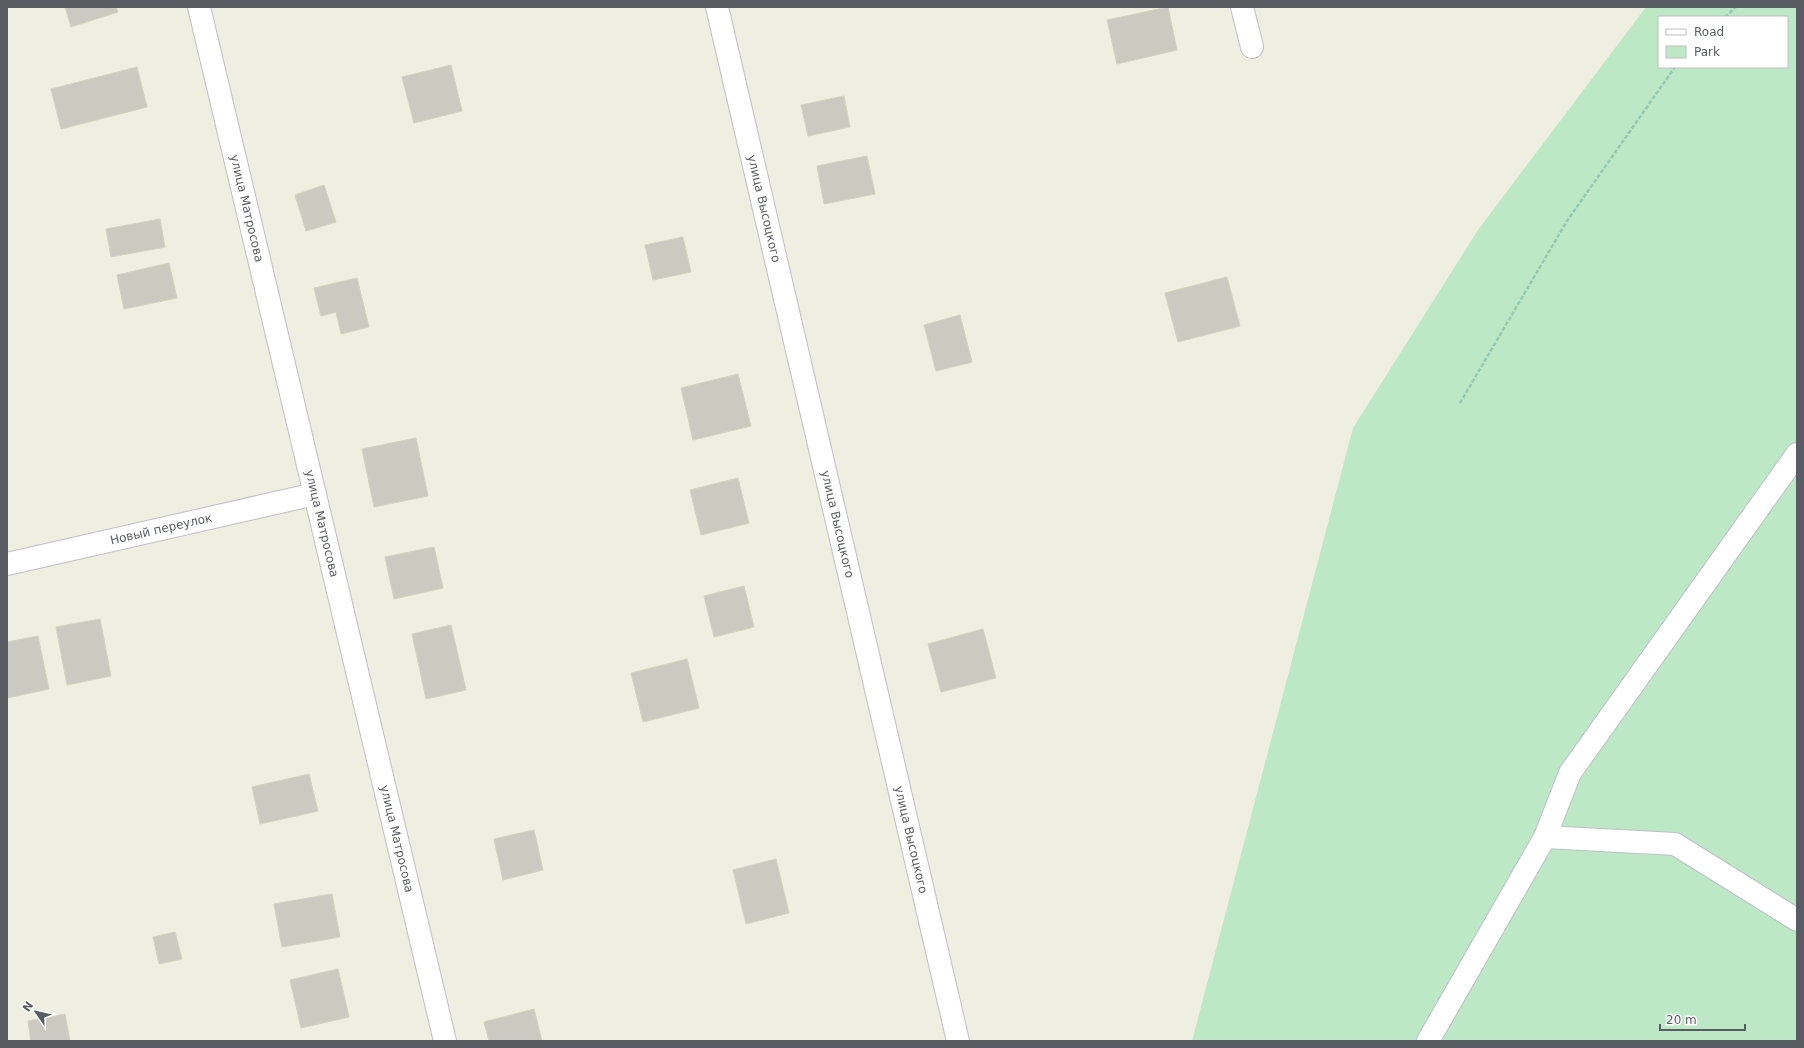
<svg xmlns="http://www.w3.org/2000/svg" width="1804" height="1048" viewBox="0 0 1804 1048" font-family="'DejaVu Sans',sans-serif">
	<style>
		.green { fill: #bce8c6; fill-rule: evenodd }
		.building { fill: #cbcac0; stroke: #d3d2bf }
		.lines { fill: none; stroke-linecap: round; stroke-linejoin: round }
		.minor-casing { stroke: #bebfc6; stroke-width: 24 }
		.path { stroke: #94c8b0; stroke-width: 2.5; stroke-dasharray: 4 2; stroke-linecap: butt }
		.minor { stroke: #fff; stroke-width: 22 }
		.labels { text-anchor: middle; stroke-width: 4; stroke-linejoin: round; paint-order: stroke }
		.street-label { font-size: 12px; fill: #5a5c63; stroke: #fff }
	</style>
	<rect width="100%" height="100%" fill="#eeeee1"/>
	<path class="green" d="M1646 7H1797V1041H1192L1353 428 1478 230ZM1659 17H1787V67H1659Z"/>
	<g class="building">
		<polygon points="65,7 116,7 118,12 71,27"/>
		<polygon points="1168,7 1177,50 1117,64 1107,20"/>
		<polygon points="451,65 462,111 414,123 402,77"/>
		<polygon points="137,67 147,107 61,129 51,89"/>
		<polygon points="844,96 850,127 808,136 801,105"/>
		<polygon points="867,156 875,194 824,204 817,166"/>
		<polygon points="324,185 336,222 306,231 295,195"/>
		<polygon points="160,219 165,247 111,257 106,229"/>
		<polygon points="683,237 691,272 653,280 645,245"/>
		<polygon points="169,263 177,298 124,309 117,275"/>
		<polygon points="1227,277 1240,326 1178,342 1165,293"/>
		<polygon points="357,278 369,327 341,334 336,312 321,316 314,288"/>
		<polygon points="960,315 972,362 936,371 924,325"/>
		<polygon points="738,374 751,426 693,440 681,388"/>
		<polygon points="416,438 428,496 374,507 362,449"/>
		<polygon points="738,478 749,523 701,535 690,490"/>
		<polygon points="434,547 443,588 394,599 385,557"/>
		<polygon points="744,586 754,627 714,637 704,596"/>
		<polygon points="100,619 111,676 67,685 56,627"/>
		<polygon points="451,625 466,690 426,699 412,634"/>
		<polygon points="983,629 996,678 941,692 928,644"/>
		<polygon points="38,636 49,689 7,698 7,642"/>
		<polygon points="687,659 699,708 643,722 631,673"/>
		<polygon points="309,774 318,811 260,824 252,787"/>
		<polygon points="534,830 543,870 503,880 494,839"/>
		<polygon points="776,859 789,913 746,924 733,870"/>
		<polygon points="332,894 340,937 282,947 274,904"/>
		<polygon points="175,932 182,959 159,964 153,937"/>
		<polygon points="338,969 349,1017 301,1028 290,980"/>
		<polygon points="534,1009 542,1041 489,1041 484,1022"/>
		<polygon points="65,1014 70,1041 31,1041 28,1021"/>
	</g>
	<g class="lines">
		<g class="minor-casing">
			<g id="minor">
				<path id="s1" d="M199 7 445 1041"/>
				<path id="s2" d="M717 7 958 1041"/>
				<polyline points="1242,7 1252,47"/>
				<path id="s3" d="M7 564 315 494"/>
				<polyline points="1545,837 1675,844 1797,920"/>
				<polyline points="1428,1041 1545,837 1570,773 1797,454"/>
			</g>
		</g>
		<g class="path">
			<polyline points="1725,17 1736,7"/>
			<polyline points="1460,403 1567,221 1675,67"/>
		</g>
		<use href="#minor" class="minor"/>
	</g>
	<g class="labels">
		<g class="street-label">
			<text dy="4" stroke="none"><textPath href="#s2" startOffset="207">улица Высоцкого</textPath></text>
			<text dy="4" stroke="none"><textPath href="#s1" startOffset="207">улица Матросова</textPath></text>
			<text dy="4" stroke="none"><textPath href="#s1" startOffset="531">улица Матросова</textPath></text>
			<text dy="4" stroke="none"><textPath href="#s2" startOffset="531">улица Высоцкого</textPath></text>
			<text dy="4" stroke="none"><textPath href="#s3" startOffset="158">Новый переулок</textPath></text>
			<text dy="4" stroke="none"><textPath href="#s1" startOffset="855">улица Матросова</textPath></text>
			<text dy="4" stroke="none"><textPath href="#s2" startOffset="855">улица Высоцкого</textPath></text>
		</g>
	</g>
	<rect width="1804" height="1048" fill="none" stroke="#5a5c63" stroke-width="16"/>
	<rect x="1658" y="16" width="130" height="52" fill="#ffffff" stroke="#bdbec1"/>
	<rect x="1666" y="29" width="20" height="6" fill="#ffffff" stroke="#bdbec1"/>
	<text x="1694" y="36" font-size="12" fill="#5a5c63">Road</text>
	<rect x="1666" y="46" width="20" height="12" fill="#bce8c6" stroke="#bdbec1"/>
	<text x="1694" y="56" font-size="12" fill="#5a5c63">Park</text>
	<g transform="translate(36 1012) rotate(304)" stroke="#ffffff" stroke-width="3" paint-order="stroke">
	<path d="M0-3L7 15L0 10L-7 15Z" fill="#5a5c63"/>
	<text y="-6" font-size="11" font-weight="bold" text-anchor="middle" fill="#5a5c63">N</text>
	</g>
	<path d="M1660 1024v6h85v-6" fill="none" stroke="#5a5c63" stroke-width="2"/>
	<text x="1666" y="1024" font-size="12" fill="#5a5c63" stroke="#ffffff" stroke-width="3" paint-order="stroke">20 m</text>
</svg>
